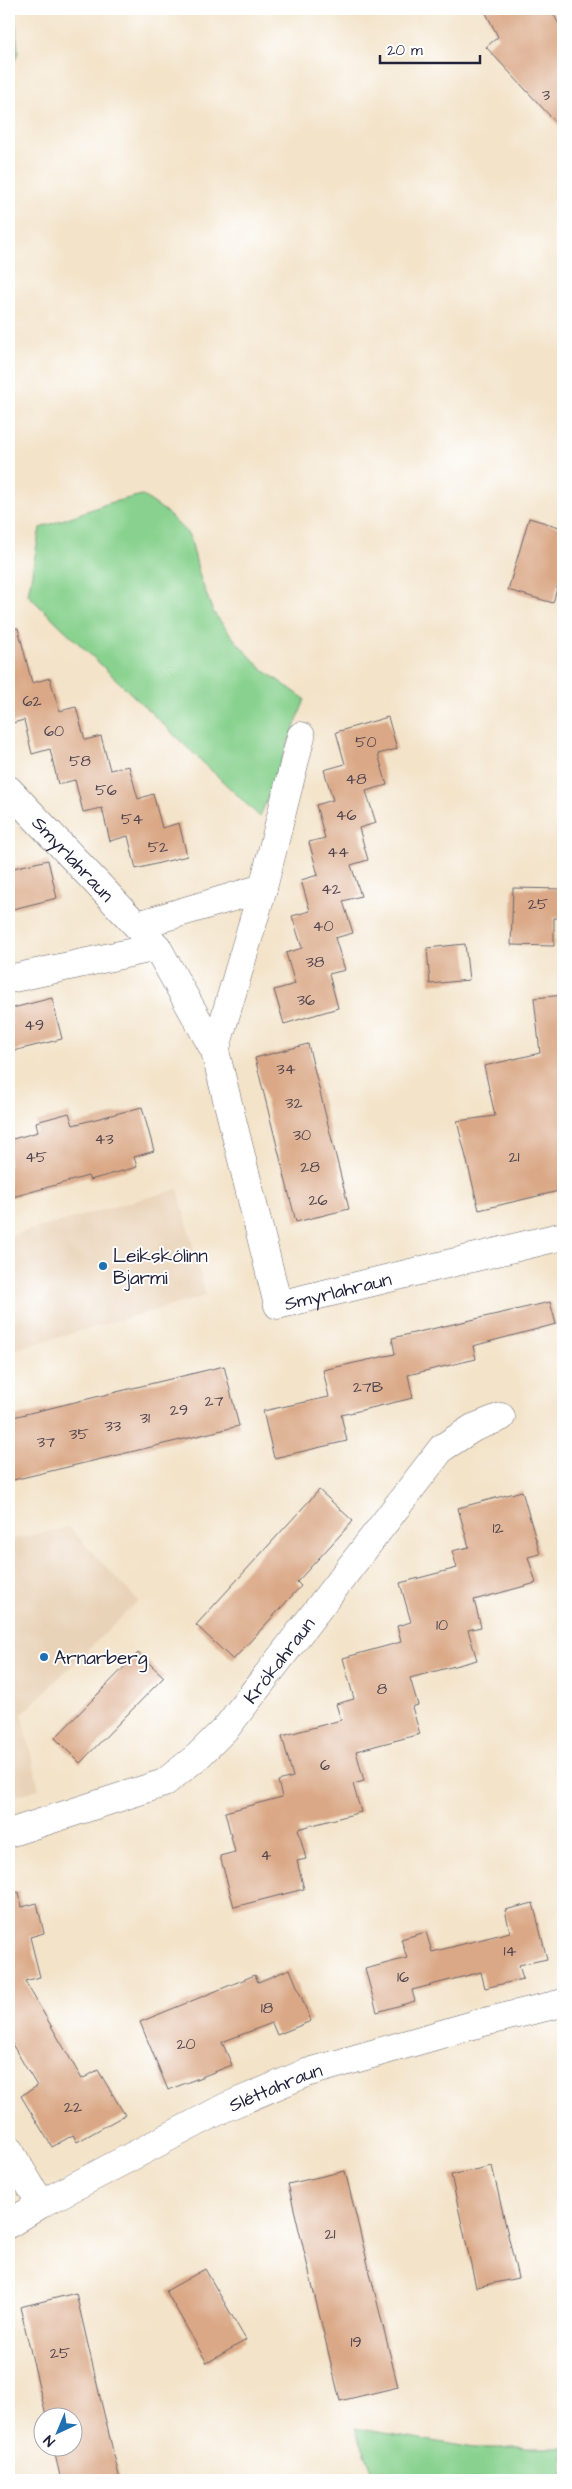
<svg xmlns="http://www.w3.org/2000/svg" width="572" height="2489" viewBox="0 0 572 2489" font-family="'Architects Daughter',sans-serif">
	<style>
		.built { fill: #e9d3b8 }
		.green { fill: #88d18e; stroke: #557a64 }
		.building { fill: #daa886 }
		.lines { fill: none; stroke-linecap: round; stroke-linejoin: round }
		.street-casing { stroke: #6b666d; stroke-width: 29 }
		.street { stroke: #fff; stroke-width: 28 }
		.poi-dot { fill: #1f6fb2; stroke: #fff; stroke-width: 2 }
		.labels { text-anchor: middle; stroke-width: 4; stroke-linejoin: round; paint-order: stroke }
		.number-label { font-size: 16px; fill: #50444e }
		.street-label { font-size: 19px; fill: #22223b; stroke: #fff }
		.poi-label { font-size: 19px; fill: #22223b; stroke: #fff; text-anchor: start }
	</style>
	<rect width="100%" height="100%" fill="#fff"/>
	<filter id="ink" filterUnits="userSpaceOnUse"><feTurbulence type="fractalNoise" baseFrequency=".02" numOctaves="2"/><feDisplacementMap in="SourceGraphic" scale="10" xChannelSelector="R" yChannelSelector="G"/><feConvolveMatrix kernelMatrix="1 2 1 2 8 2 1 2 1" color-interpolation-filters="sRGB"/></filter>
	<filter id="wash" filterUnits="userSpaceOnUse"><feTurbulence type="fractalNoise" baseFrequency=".0096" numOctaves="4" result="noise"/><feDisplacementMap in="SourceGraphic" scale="20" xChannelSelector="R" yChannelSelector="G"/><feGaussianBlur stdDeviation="1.12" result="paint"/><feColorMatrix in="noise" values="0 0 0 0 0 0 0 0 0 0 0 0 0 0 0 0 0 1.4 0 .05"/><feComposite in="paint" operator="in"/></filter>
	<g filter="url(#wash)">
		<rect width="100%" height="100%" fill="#f3e3c9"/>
		<g class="built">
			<polygon points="178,1189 206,1296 9,1351 9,1236"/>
			<polygon points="69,1527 138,1601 22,1714 39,1789 9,1798 9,1540"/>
		</g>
		<g class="green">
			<polygon points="9,11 15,17 18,52 9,77"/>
			<polygon points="142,495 165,511 190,536 200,577 213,612 235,640 263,670 305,699 260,817 28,595 40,528 109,503"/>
			<polygon points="355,2428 474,2448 563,2448 563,2480 376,2480"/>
		</g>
		<g id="blocks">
			<g class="building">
				<polygon points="484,9 551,9 563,32 563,130 486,47 498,37"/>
				<polygon points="529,518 563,528 563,567 553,603 508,590"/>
				<polygon points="18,628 32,683 50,678 59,711 76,707 85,740 101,736 110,770 129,766 138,799 153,794 162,828 179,823 187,856 136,869 128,836 110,841 102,808 83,812 75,780 58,784 50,749 32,754 24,720 9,724 9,629"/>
				<polygon points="388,717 397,749 378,754 387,785 366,791 376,823 359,828 368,860 351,865 361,896 343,901 353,933 335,938 345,970 329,974 338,1008 284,1024 274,990 295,984 286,953 302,948 292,916 310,911 301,880 318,875 309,842 325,838 316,805 333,800 324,770 345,764 336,732"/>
				<polygon points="48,860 57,898 9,910 9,869"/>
				<polygon points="513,888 563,889 563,918 554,918 554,946 511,945"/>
				<polygon points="465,944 469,980 430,984 427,948"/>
				<polygon points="563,995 563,1190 479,1210 457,1121 495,1116 484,1066 540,1053 534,998"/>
				<polygon points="52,998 62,1039 9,1052 9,1009"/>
				<polygon points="308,1044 349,1209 296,1222 255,1058"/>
				<polygon points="142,1107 154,1151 134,1157 137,1167 90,1180 88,1176 9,1198 9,1140 38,1132 36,1122 69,1113 73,1125"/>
				<polygon points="550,1302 556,1324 473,1346 476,1359 408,1375 413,1398 341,1415 347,1441 274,1458 263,1411 329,1397 323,1370 395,1354 392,1338"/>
				<polygon points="224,1366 239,1426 9,1481 9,1418"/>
				<polygon points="319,1490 353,1521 297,1582 301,1586 233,1660 196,1625"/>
				<polygon points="522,1491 540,1554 528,1557 536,1583 474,1600 481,1627 468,1630 477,1660 410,1678 418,1705 412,1707 420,1734 356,1751 364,1781 353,1784 361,1812 298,1829 306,1859 297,1861 304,1889 234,1907 220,1856 235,1852 225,1812 282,1797 278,1781 293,1777 282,1736 341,1720 336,1704 354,1699 343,1658 401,1642 397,1626 411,1622 400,1583 457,1568 452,1551 469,1547 458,1508"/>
				<polygon points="138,1653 164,1677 80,1763 55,1738"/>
				<polygon points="19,1892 22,1907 37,1903 44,1933 30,1937 40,1977 25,1981 82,2079 98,2070 125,2115 77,2142 73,2135 52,2147 21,2096 37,2086 9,2039 9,1894"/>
				<polygon points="533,1903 547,1959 519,1965 523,1979 485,1988 481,1972 412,1990 415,2001 377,2012 365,1969 407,1958 401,1939 426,1932 432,1952 510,1932 505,1910"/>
				<polygon points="290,1969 311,2021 277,2035 272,2023 222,2042 232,2065 168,2090 140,2022 255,1975 258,1982"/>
				<polygon points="492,2166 518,2278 476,2287 451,2175"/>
				<polygon points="345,2171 398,2387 340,2401 288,2184"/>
				<polygon points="205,2269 246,2340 207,2363 166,2291"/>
				<polygon points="76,2293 100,2397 120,2480 61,2480 53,2446 72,2446 72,2416 46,2416 20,2307"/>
			</g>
		</g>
	</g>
	<g filter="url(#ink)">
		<use href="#blocks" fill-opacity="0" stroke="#6b666d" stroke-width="1"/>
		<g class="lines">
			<g class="street-casing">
				<g id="street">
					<path id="s1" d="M9 790 157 947 215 1051 278 1305 563 1236"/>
					<polyline points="138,925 263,888"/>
					<polyline points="9,979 157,947"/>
					<polyline points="215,1051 263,888 301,736"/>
					<path id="s2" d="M9 1833 164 1783 198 1756 227 1727 442 1448 473 1428 501 1417"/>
					<polyline points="9,2150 41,2204"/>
					<path id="s3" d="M9 2224 41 2204 226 2107 306 2073 480 2023 563 2003"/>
				</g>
			</g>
			<use href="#street" class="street"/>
		</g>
	</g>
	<g class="poi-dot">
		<circle cx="103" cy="1266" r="5"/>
		<circle cx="44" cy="1657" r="5"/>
	</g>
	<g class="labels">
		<g class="number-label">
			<text x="546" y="100">3</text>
			<text x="32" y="706">62</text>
			<text x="54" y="736">60</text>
			<text x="366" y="747">50</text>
			<text x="80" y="766">58</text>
			<text x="356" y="784">48</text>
			<text x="106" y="795">56</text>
			<text x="346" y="820">46</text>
			<text x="132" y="824">54</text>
			<text x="158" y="852">52</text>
			<text x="338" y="857">44</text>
			<text x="331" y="894">42</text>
			<text x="538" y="909">25</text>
			<text x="323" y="931">40</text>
			<text x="315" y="967">38</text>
			<text x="306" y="1005">36</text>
			<text x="34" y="1030">49</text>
			<text x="286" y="1074">34</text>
			<text x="294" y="1108">32</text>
			<text x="302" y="1140">30</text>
			<text x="104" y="1144">43</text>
			<text x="36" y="1162">45</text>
			<text x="514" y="1162">21</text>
			<text x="310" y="1172">28</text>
			<text x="318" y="1205">26</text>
			<text x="368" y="1392">27B</text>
			<text x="214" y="1406">27</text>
			<text x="179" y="1415">29</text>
			<text x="145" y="1423">31</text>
			<text x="113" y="1431">33</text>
			<text x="79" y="1439">35</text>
			<text x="46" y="1447">37</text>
			<text x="498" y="1533">12</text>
			<text x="442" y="1630">10</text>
			<text x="382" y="1694">8</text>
			<text x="325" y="1770">6</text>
			<text x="266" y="1860">4</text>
			<text x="510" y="1956">14</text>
			<text x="403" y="1982">16</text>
			<text x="267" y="2013">18</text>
			<text x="186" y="2049">20</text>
			<text x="73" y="2112">22</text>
			<text x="330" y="2239">21</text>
			<text x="356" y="2347">19</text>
			<text x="60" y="2358">25</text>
		</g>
		<g class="street-label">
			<text dy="7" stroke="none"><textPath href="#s1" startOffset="94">Smyrlahraun</textPath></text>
			<text dy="7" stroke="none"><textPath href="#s1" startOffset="658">Smyrlahraun</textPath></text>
			<text dy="7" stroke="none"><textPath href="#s2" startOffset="332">Krókahraun</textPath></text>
			<text dy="7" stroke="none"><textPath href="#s3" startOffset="300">Sléttahraun</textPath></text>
		</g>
		<g class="poi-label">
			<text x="113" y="1262">Leikskólinn<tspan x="113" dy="22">Bjarmi</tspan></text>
			<text x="54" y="1664">Arnarberg</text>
		</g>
	</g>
	<rect width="572" height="2489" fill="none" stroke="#fff" stroke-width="30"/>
	<g transform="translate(58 2432) rotate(224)"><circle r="24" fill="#ffffff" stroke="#a7a7b1"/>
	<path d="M0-4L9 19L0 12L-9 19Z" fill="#1f6fb2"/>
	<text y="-8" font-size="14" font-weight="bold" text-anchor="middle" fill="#22223b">N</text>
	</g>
	<path d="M380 55v8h100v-8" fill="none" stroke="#22223b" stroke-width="2.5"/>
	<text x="387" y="55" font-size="15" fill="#22223b" stroke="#ffffff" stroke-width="4" paint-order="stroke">20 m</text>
</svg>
